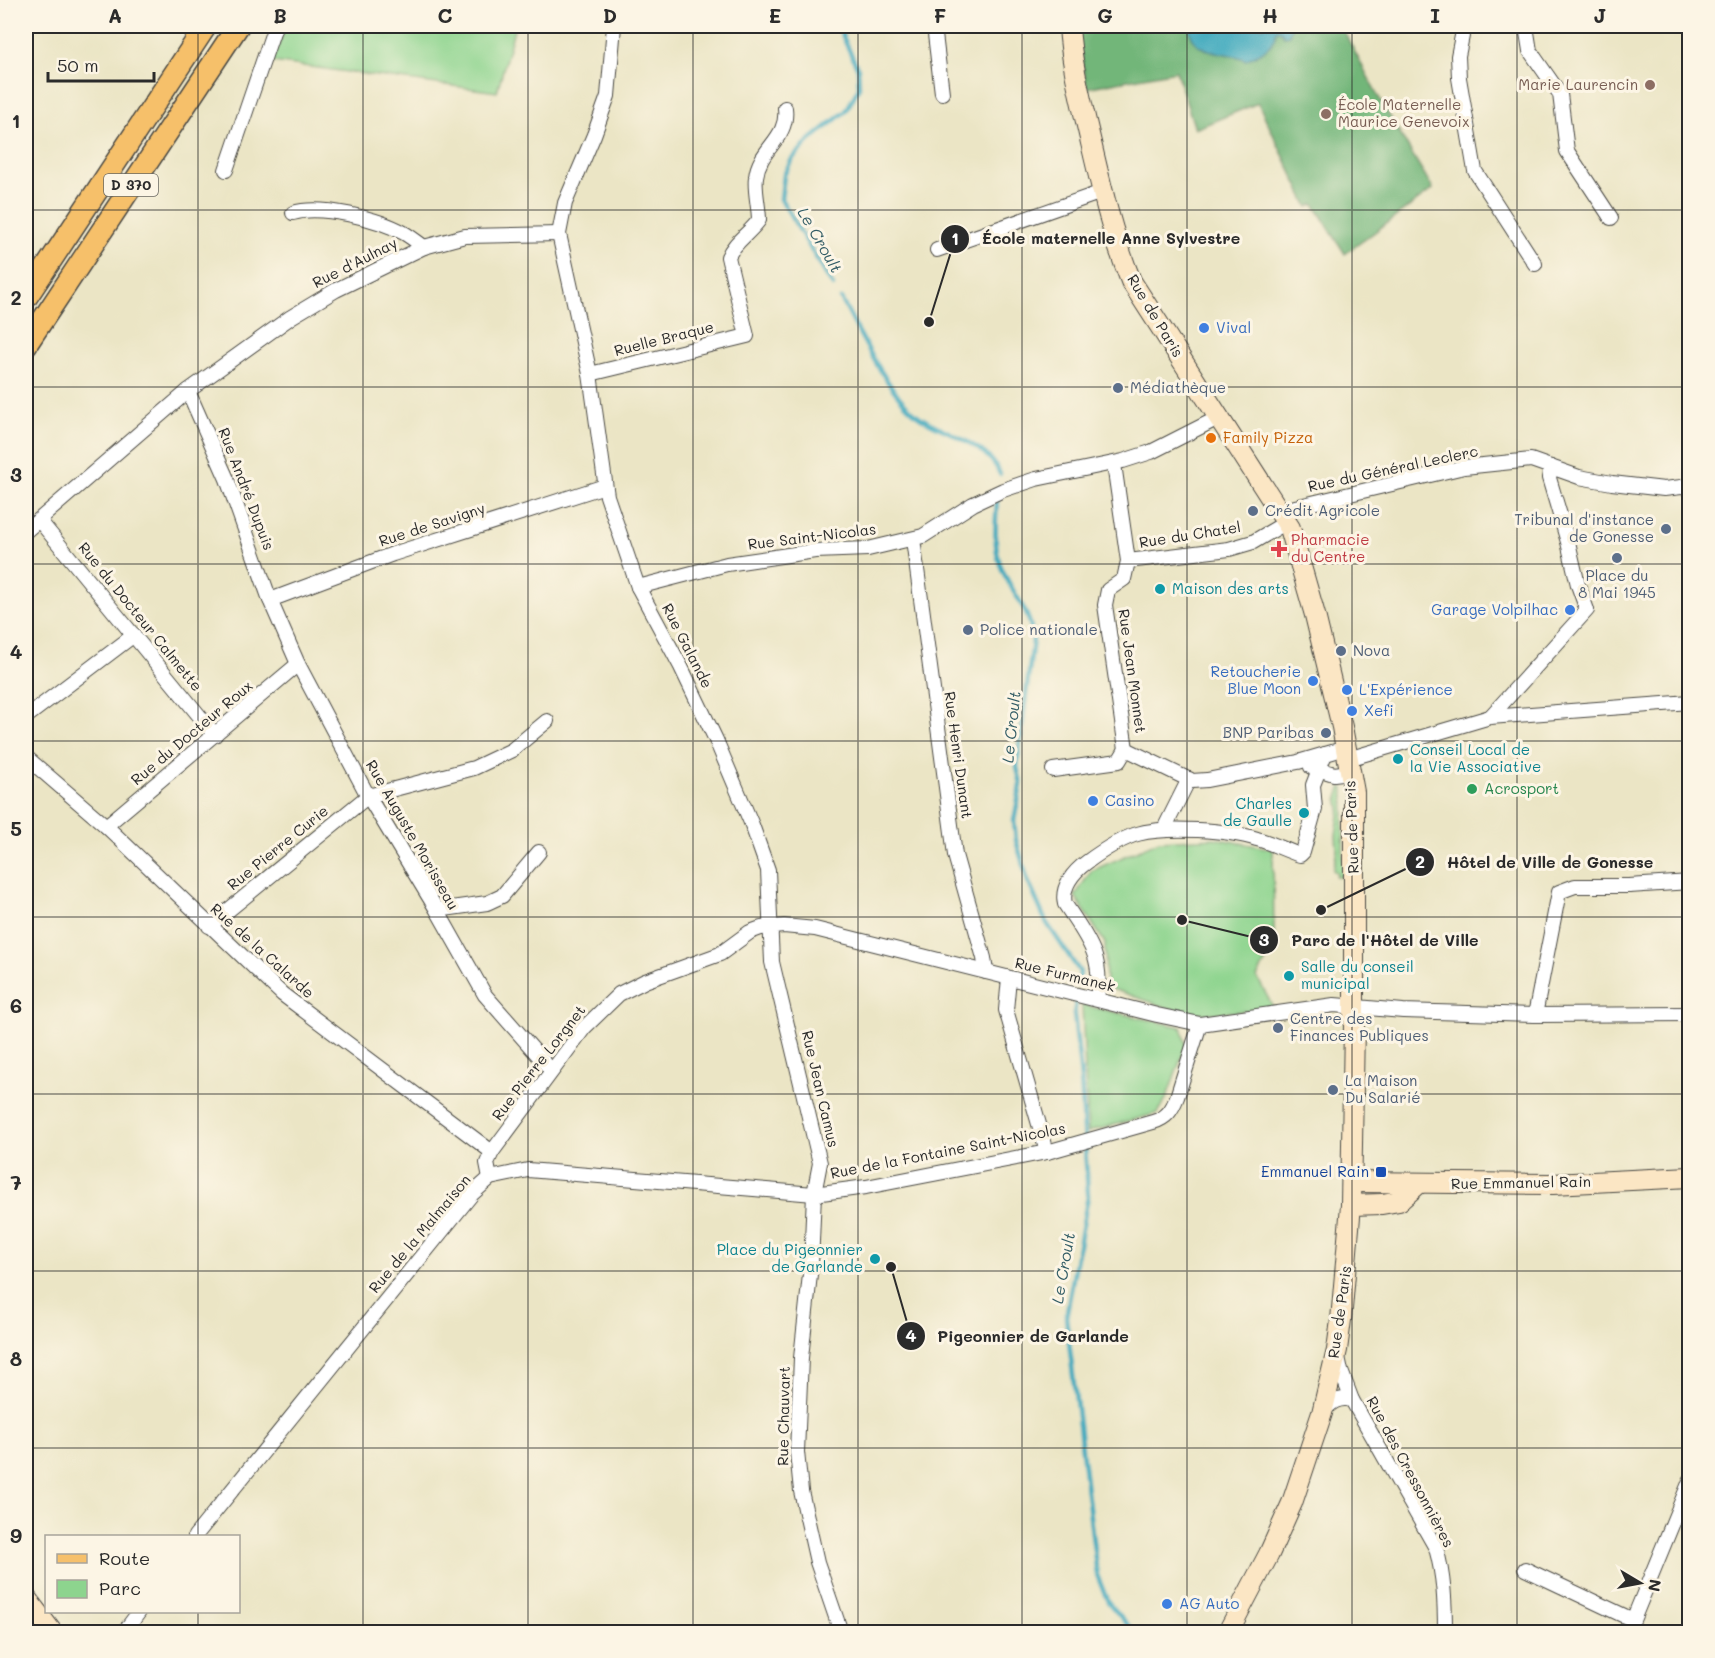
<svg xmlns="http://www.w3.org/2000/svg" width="1715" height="1658" viewBox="0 0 1715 1658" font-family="Mali,sans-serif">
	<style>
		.green { fill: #8dd48e; stroke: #5c805c; stroke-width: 1.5 }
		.forest { fill: #72b679; stroke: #4e7052; stroke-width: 1.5 }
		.water { fill: #3ea9be; stroke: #346a74; stroke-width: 1.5 }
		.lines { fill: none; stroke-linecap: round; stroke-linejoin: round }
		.stream { stroke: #3ea9be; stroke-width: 4.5 }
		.street-casing { stroke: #484742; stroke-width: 16 }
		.secondary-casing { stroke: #484742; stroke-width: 22 }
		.primary-casing { stroke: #484742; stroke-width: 24 }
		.street { stroke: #fff; stroke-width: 14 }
		.secondary { stroke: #fbe6c4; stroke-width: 20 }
		.primary { stroke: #f6c06b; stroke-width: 21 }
		.grid { fill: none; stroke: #2b2b2b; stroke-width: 1.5; stroke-opacity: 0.55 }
		.education-dot { fill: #8d6e63; stroke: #fcf5e5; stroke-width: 2 }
		.shop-dot { fill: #3f7fe0; stroke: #fcf5e5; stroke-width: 2 }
		.service-dot { fill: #5c6f8a; stroke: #fcf5e5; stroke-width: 2 }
		.food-dot { fill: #e8710a; stroke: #fcf5e5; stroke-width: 2 }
		.health-dot { fill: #e0444e; stroke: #fcf5e5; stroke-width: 2 }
		.culture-dot { fill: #0f9aa8; stroke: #fcf5e5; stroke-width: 2 }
		.leisure-dot { fill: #2e9e5b; stroke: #fcf5e5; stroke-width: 2 }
		.transit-dot { fill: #1a4fb4; stroke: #fcf5e5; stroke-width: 2 }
		.labels { text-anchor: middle; stroke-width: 6; stroke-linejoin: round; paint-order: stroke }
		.shield { fill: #fcf5e5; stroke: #6a6863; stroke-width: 1.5 }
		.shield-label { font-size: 14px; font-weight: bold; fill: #2b2b2b }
		.education-label { font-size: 15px; fill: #785e54; stroke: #fcf5e5; text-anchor: end }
		.street-label { font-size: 15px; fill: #2b2b2b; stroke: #fcf5e5 }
		.shop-label { font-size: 15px; fill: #366cbe; stroke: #fcf5e5; text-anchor: start }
		.service-label { font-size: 15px; fill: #4e5e75; stroke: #fcf5e5; text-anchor: start }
		.food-label { font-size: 15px; fill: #c56008; stroke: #fcf5e5; text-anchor: start }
		.health-label { font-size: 15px; fill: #be3a42; stroke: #fcf5e5; text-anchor: start }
		.culture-label { font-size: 15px; fill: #0d838f; stroke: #fcf5e5; text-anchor: start }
		.leisure-label { font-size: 15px; fill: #27864d; stroke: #fcf5e5; text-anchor: start }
		.transit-label { font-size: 15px; fill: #164399; stroke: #fcf5e5; text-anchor: end }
		.water-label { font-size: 16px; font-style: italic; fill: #335d66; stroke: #fcf5e5 }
		.leader { fill: none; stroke: #2b2b2b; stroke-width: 2 }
		.callout-dot { fill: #2b2b2b; stroke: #fcf5e5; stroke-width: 2 }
		.mark-label { font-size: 18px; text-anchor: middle; font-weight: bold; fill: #fff }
		.callout-label { font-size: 16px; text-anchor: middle; font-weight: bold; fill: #2b2b2b; stroke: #fcf5e5; stroke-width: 6; stroke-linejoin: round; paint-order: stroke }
		.neatline { fill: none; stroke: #2b2b2b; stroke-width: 2 }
		.grid-label { font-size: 20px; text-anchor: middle; font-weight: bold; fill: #2b2b2b }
	</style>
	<rect width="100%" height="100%" fill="#fcf5e5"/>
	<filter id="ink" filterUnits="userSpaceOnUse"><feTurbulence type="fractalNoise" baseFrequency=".0167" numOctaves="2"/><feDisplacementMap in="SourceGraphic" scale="12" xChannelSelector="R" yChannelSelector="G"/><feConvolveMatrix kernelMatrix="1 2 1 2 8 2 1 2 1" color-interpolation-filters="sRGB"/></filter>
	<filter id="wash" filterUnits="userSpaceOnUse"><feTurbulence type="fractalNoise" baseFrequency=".008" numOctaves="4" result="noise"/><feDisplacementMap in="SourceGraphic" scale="24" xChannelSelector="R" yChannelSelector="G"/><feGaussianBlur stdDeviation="1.35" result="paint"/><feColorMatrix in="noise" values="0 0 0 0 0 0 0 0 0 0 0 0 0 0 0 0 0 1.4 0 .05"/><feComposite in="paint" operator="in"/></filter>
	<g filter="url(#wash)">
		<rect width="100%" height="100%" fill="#ebe5c5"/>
		<g class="green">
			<polygon points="286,26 515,26 497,92 272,62"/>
			<polygon points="1342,786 1344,789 1343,877 1336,877 1337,873 1333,870 1337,850 1336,835 1340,808 1338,797"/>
			<polygon points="1214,838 1273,849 1274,946 1257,977 1274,1009 1189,1015 1106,987 1105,943 1075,896 1091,871 1159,841"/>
			<polygon points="1082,1005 1181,1027 1186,1045 1167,1097 1158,1113 1088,1132"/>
		</g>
		<polygon class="forest" points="1076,26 1341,26 1383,105 1433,189 1345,254 1314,204 1308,207 1258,103 1195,129 1176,71 1091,87 1087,89"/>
		<path class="water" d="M1189 26H1292L1289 35 1284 36 1280 30H1276C1276 47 1260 53 1246 60 1225 49 1192 58 1189 26Z"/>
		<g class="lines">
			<g class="stream">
				<polyline points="833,286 781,199 784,175 792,159 811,139 846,111 859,87 858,69 838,26"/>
				<path d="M841 299C860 333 890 399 923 419 948 434 990 446 1000 474"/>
				<path d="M997 499C996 521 993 543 1000 564 1010 592 1031 609 1033 640L1017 767 1021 784 1014 821 1016 840 1028 881 1046 922 1080 972 1079 985"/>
				<polyline points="1076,1002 1074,1014 1081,1078 1088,1196 1066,1317 1097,1575 1108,1602 1134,1632"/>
			</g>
		</g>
	</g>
	<g filter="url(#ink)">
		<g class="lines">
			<g class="street-casing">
				<g id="street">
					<polyline points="614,26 608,96 594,135 565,203 559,234 590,374 607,496 638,587 681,667 716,740 752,825 768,870 772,962 820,1163 814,1194 811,1265 801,1358 797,1452 801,1491 817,1562 841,1632"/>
					<polyline points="934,26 942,93"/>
					<polyline points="1464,26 1458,56 1459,78 1475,171 1535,264"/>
					<polyline points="1526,26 1530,51 1560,94 1567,151 1611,218"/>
					<polyline points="226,170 275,26"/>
					<path d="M293 213C320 204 379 219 404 233 411 237 417 242 424 247"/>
					<polyline points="937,250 1102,192"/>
					<path d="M590 374 747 336 728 257C733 243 750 233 759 220 759 207 754 189 756 177 759 148 789 139 785 108"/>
					<polyline points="188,391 227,479 270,600 298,664 368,796 437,910 485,995 551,1070"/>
					<polyline points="1114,464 1128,561 1124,579 1108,590 1105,605 1126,749"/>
					<polyline points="39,520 215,735"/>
					<polyline points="26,531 188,391 291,317 336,290 424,247 465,236 559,234"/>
					<polyline points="913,539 955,855 984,958 986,972"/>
					<polyline points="1128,561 1229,549 1253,542 1280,526 1284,518 1295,507 1464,467 1531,460 1579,477 1612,483 1664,489 1690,486"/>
					<polyline points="638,587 727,564 815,551 868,549 923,536 973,504 1003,490 1036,479 1123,461 1151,452 1218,418"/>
					<polyline points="270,600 393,554 605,486"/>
					<polyline points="26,717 134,635"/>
					<polyline points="1490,717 1587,610 1578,585 1568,542 1549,478 1551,467"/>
					<polyline points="1126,749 1192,781 1207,780 1298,762 1346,748"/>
					<polyline points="26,757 106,826 282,994 492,1152"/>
					<polyline points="1348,759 1490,717 1690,702"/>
					<polyline points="1311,767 1334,774 1350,772"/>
					<polyline points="1053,770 1119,761 1126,749"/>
					<polyline points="106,826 298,664"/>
					<polyline points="1164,829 1189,779"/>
					<polyline points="437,910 487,903 502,896 539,852"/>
					<polyline points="209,926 368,796 474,768 512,750 547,721"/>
					<polyline points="1009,978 1006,1010 1047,1152"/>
					<path d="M1097 999C1104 956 1087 938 1065 904 1061 887 1073 872 1087 862 1129 831 1146 828 1198 830 1218 831 1238 833 1257 839 1272 843 1285 850 1300 855L1303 852 1315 809 1313 785 1325 754"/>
					<polyline points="1535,1015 1559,892 1575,886 1629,886 1690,882"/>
					<polyline points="490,1178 487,1163 492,1152 584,1028 619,994 645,981 720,954 750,932 761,928 784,926 815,929 1157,1015 1200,1024 1334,1005 1403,1011 1535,1015 1690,1014"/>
					<path d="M1338 1357 1341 1371 1352 1400 1436 1548C1444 1576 1445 1604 1445 1632"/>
					<path d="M1322 1413C1330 1403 1339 1396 1352 1400"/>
					<path d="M195 1536 472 1194 490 1178 528 1170 814 1194 866 1187 1047 1152 1153 1122C1167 1118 1172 1110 1177 1097L1200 1024"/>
					<polyline points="1525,1569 1633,1620 1690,1481"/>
					<polyline points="124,1632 139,1612"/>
				</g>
			</g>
			<g class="secondary-casing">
				<g id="secondary">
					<path d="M1069 26C1071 61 1080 96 1088 130 1100 181 1111 232 1131 281L1290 528 1315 615 1342 727 1354 792V1025L1351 1205 1341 1320 1337 1350 1322 1413 1292 1503 1269 1554 1228 1632"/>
					<polyline points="1352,1182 1553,1184 1690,1177"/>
					<polyline points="1351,1205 1382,1204 1399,1201 1418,1184"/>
					<polyline points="26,1598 52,1632"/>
				</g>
			</g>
			<g class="primary-casing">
				<g id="primary">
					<polyline points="26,298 206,26"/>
					<polyline points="26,345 238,26"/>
				</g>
			</g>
			<use href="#street" class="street"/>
			<use href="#secondary" class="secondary"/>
			<use href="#primary" class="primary"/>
		</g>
	</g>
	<path class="grid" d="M198 26V1536M363 26V1632M528 26V1632M693 26V1632M858 26V1632M1022 26V1632M1187 26V1632M1352 26V1632M1517 26V1632M26 210H1690M26 387H1690M26 564H1690M26 741H1690M26 917H1690M26 1094H1690M26 1271H1690M26 1448H1690M198 1612V1632"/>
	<g class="education-dot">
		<circle cx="1650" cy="85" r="6"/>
		<circle cx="1326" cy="114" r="6"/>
	</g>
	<g class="shop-dot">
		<circle cx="1204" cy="328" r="6"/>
		<circle cx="1570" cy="610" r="6"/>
		<circle cx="1313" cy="681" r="6"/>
		<circle cx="1347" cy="690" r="6"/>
		<circle cx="1352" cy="711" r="6"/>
		<circle cx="1093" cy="801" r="6"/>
		<circle cx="1167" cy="1604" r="6"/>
	</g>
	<g class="service-dot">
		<circle cx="1118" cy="388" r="6"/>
		<circle cx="1253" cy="511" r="6"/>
		<circle cx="1666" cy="529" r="6"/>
		<circle cx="1617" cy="558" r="6"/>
		<circle cx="968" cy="630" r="6"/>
		<circle cx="1341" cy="651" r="6"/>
		<circle cx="1326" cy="733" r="6"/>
		<circle cx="1278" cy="1028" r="6"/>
		<circle cx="1333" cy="1090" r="6"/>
	</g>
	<circle class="food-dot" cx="1211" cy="438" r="6"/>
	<path class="health-dot" d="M1276 540h6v6h6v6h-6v6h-6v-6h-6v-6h6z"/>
	<g class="culture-dot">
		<circle cx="1160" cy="589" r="6"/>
		<circle cx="1398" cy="759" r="6"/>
		<circle cx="1304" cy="813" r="6"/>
		<circle cx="1289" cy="976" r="6"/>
		<circle cx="875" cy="1259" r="6"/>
	</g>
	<circle class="leisure-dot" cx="1472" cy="789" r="6"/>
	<rect class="transit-dot" x="1375" y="1166" width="12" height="12" rx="3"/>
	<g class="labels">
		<rect class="shield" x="104" y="174" width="54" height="22" rx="4.5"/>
		<g class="shield-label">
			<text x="131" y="190">D 370</text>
		</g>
		<g class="education-label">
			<text x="1638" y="90">Marie Laurencin</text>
			<text x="1338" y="110" text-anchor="start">École Maternelle<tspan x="1338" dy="17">Maurice Genevoix</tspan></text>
		</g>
		<g class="street-label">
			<text transform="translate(355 263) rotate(-27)" y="5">Rue d'Aulnay</text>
			<text transform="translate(1155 316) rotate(59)" y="5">Rue de Paris</text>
			<text transform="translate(664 339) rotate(-14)" y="5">Ruelle Braque</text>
			<text transform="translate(1393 469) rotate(-12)" y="5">Rue du Général Leclerc</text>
			<text transform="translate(246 489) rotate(69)" y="5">Rue André Dupuis</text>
			<text transform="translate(432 525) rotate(-18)" y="5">Rue de Savigny</text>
			<text transform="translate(1190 535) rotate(-9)" y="5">Rue du Chatel</text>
			<text transform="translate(812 537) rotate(-7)" y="5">Rue Saint-Nicolas</text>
			<text transform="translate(140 617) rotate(51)" y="5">Rue du Docteur Calmette</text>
			<text transform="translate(687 646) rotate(63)" y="5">Rue Galande</text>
			<text transform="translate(1132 671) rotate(82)" y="5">Rue Jean Monnet</text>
			<text transform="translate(192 733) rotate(-40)" y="5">Rue du Docteur Roux</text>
			<text transform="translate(958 755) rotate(82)" y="5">Rue Henri Dunant</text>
			<text transform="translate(1352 827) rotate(-92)" y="5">Rue de Paris</text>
			<text transform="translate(412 835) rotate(60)" y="5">Rue Auguste Morisseau</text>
			<text transform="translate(278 848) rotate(-39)" y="5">Rue Pierre Curie</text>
			<text transform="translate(262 951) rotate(42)" y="5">Rue de la Calarde</text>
			<text transform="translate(1065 975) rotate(14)" y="5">Rue Furmanek</text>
			<text transform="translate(539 1063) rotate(-52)" y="5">Rue Pierre Lorgnet</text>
			<text transform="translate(820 1089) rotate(77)" y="5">Rue Jean Camus</text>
			<text transform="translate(948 1151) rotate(-11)" y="5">Rue de la Fontaine Saint-Nicolas</text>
			<text transform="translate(1521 1183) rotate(-1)" y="5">Rue Emmanuel Rain</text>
			<text transform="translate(420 1234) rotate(-50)" y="5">Rue de la Malmaison</text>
			<text transform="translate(1340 1312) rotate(-82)" y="5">Rue de Paris</text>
			<text transform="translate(784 1416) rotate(-89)" y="5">Rue Chauvart</text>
			<text transform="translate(1410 1472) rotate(62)" y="5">Rue des Cressonnières</text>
		</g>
		<g class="shop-label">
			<text x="1216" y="333">Vival</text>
			<text x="1558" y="615" text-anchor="end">Garage Volpilhac</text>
			<text x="1301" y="677" text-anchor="end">Retoucherie<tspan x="1301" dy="17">Blue Moon</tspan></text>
			<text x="1359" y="695">L'Expérience</text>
			<text x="1364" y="716">Xefi</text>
			<text x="1105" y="806">Casino</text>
			<text x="1179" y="1609">AG Auto</text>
		</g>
		<g class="service-label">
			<text x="1130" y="393">Médiathèque</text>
			<text x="1265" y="516">Crédit Agricole</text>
			<text x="1654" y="525" text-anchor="end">Tribunal d'instance<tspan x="1654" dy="17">de Gonesse</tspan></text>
			<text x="1617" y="581" text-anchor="middle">Place du<tspan x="1617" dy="17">8 Mai 1945</tspan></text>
			<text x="980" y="635">Police nationale</text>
			<text x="1353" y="656">Nova</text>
			<text x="1314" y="738" text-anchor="end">BNP Paribas</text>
			<text x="1290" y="1024">Centre des<tspan x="1290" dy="17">Finances Publiques</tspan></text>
			<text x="1345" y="1086">La Maison<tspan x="1345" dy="17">Du Salarié</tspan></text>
		</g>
		<g class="food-label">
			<text x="1223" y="443">Family Pizza</text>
		</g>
		<g class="health-label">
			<text x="1291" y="545">Pharmacie<tspan x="1291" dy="17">du Centre</tspan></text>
		</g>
		<g class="culture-label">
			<text x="1172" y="594">Maison des arts</text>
			<text x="1410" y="755">Conseil Local de<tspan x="1410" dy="17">la Vie Associative</tspan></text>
			<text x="1292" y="809" text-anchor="end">Charles<tspan x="1292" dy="17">de Gaulle</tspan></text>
			<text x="1301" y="972">Salle du conseil<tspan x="1301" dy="17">municipal</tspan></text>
			<text x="863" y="1255" text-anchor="end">Place du Pigeonnier<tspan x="863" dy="17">de Garlande</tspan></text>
		</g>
		<g class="leisure-label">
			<text x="1484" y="794">Acrosport</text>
		</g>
		<g class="transit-label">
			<text x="1369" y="1177">Emmanuel Rain</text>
		</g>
		<g class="water-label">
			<text transform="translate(820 240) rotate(60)" y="6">Le Croult</text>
			<text transform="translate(1011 727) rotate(-84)" y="6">Le Croult</text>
			<text transform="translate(1063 1268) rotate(-80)" y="6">Le Croult</text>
		</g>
	</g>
	<path class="leader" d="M929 322L955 239M1321 910L1420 862M1182 920L1264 940M891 1267L911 1336"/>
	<g class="callout-dot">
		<circle cx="929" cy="322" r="6"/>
		<circle cx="1321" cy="910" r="6"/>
		<circle cx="1182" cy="920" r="6"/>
		<circle cx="891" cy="1267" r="6"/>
		<circle cx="955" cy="239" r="15"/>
		<circle cx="1420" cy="862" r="15"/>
		<circle cx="1264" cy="940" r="15"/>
		<circle cx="911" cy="1336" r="15"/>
	</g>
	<g class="mark-label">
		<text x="955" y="245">1</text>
		<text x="1420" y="868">2</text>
		<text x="1264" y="946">3</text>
		<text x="911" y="1342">4</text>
	</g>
	<g class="callout-label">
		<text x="1111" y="244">École maternelle Anne Sylvestre</text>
		<text x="1550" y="868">Hôtel de Ville de Gonesse</text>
		<text x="1385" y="946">Parc de l'Hôtel de Ville</text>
		<text x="1033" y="1342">Pigeonnier de Garlande</text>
	</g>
	<rect width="1715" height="1658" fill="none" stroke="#fcf5e5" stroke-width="66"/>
	<rect x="45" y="1535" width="195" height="78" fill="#fcf5e5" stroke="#a8a49b" stroke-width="1.5"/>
	<rect x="57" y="1554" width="30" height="9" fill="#f6c06b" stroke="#a8a49b" stroke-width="1.5"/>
	<text x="99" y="1565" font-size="18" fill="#2b2b2b">Route</text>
	<rect x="57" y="1580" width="30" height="18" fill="#8dd48e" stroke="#a8a49b" stroke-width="1.5"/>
	<text x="99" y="1595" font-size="18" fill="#2b2b2b">Parc</text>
	<g transform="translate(1640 1583) rotate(100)" stroke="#fcf5e5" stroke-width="4.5" paint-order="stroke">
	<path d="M0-4.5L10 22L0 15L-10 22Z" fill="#2b2b2b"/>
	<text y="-9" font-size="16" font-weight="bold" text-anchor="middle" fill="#2b2b2b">N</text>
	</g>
	<path d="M48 72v9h106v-9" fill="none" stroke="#2b2b2b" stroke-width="3"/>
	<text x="57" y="72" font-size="18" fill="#2b2b2b" stroke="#fcf5e5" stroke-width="4.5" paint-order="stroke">50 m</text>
	<rect x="33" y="33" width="1649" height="1592" class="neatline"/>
	<g class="grid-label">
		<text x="115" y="23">A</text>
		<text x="280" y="23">B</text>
		<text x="445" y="23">C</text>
		<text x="610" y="23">D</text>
		<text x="775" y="23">E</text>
		<text x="940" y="23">F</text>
		<text x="1105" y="23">G</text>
		<text x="1270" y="23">H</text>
		<text x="1435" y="23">I</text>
		<text x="1600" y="23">J</text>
		<text x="16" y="128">1</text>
		<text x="16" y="305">2</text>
		<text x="16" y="482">3</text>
		<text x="16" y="659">4</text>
		<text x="16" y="836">5</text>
		<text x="16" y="1013">6</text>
		<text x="16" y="1190">7</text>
		<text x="16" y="1366">8</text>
		<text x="16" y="1543">9</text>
	</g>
</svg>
